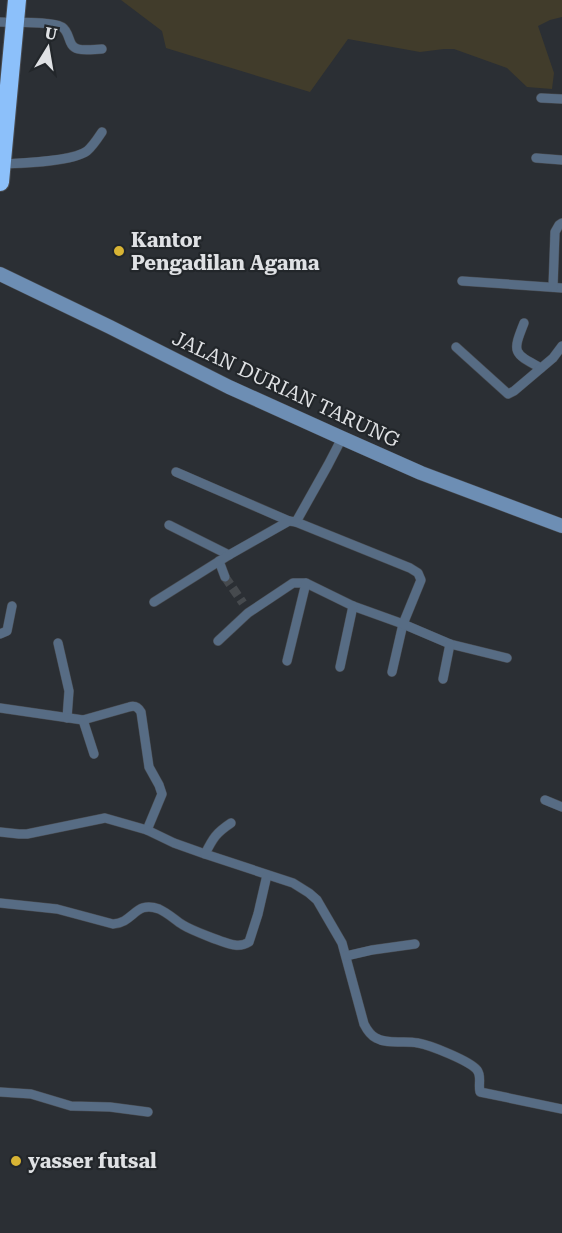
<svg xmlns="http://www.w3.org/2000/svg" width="562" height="1233" viewBox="0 0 562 1233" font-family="'Roboto Serif',serif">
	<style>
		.green { fill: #413c2b }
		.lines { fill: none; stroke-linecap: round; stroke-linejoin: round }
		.street-tunnel { stroke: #464a4e; stroke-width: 9; stroke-dasharray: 9 4.5; stroke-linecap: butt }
		.street-casing { stroke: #484b50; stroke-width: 10 }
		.secondary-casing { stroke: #484b50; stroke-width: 15 }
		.highway-casing { stroke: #484b50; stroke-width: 20 }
		.street { stroke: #576c84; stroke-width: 9 }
		.secondary { stroke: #6d8eb4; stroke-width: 14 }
		.highway { stroke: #8cc0fa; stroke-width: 18 }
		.poi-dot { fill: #d8b434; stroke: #22262a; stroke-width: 2 }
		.labels { text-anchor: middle; stroke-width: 4.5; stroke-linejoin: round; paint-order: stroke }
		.poi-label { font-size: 20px; font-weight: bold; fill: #dfe1e4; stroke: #22262a; text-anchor: start }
		.street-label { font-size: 20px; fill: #dfe1e4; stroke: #22262a }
	</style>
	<rect width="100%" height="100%" fill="#2b2f34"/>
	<polygon class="green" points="121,0 562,0 562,17 550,20 538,26 554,73 552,89 527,87 507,68 454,49 444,49 420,52 348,39 310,92 166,48 162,31"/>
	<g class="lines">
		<polyline class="street-tunnel" points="225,577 243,603"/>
		<g class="street-casing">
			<g id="street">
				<path d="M0 22C16 23 49 21 62 27 71 33 67 46 78 49 86 51 95 49 102 49"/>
				<polyline points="541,98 562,99"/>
				<polyline points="536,158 562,160"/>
				<path d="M1 164C21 163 72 162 87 151 93 146 98 138 102 132"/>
				<polyline points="462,281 562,288"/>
				<polyline points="553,287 555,232 559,225 562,223"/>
				<path d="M524 323C512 353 513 353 541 368"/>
				<polyline points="456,347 508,394 514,391 553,358 562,346"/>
				<polyline points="176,472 289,521"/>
				<polyline points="296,522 410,568 418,573 421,580 403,624 392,672"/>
				<polyline points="169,525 229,555"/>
				<polyline points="219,561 225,577"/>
				<polyline points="154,602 229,555 289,521 296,522 328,465 342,438"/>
				<polyline points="0,634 7,631 12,606"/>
				<polyline points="218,641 248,613 293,583 306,583 353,606 403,624 450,644 507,658"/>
				<polyline points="58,643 69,691 67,718"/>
				<polyline points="287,661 306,583"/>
				<polyline points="340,667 353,606"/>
				<polyline points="443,679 450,644"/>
				<path d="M0 708 83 720 129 707C135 705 138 707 141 712L149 767 159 785 162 794 147 830"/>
				<polyline points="83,720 94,754"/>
				<polyline points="545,800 562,807"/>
				<path d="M0 832 19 834H27L105 818 147 830 174 843 205 854 293 883 309 893 317 900 342 943 364 1024C367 1030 370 1035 376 1038 388 1045 404 1040 418 1043 430 1045 470 1061 477 1070 482 1076 478 1085 480 1092L562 1109"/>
				<path d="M205 854C213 838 216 833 231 823"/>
				<path d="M0 903 57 909 113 924C134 923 135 900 159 909 168 913 175 920 183 925 191 930 226 944 235 945 241 946 244 945 249 942L258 914 267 875"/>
				<polyline points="346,956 372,950 415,944"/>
				<polyline points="0,1092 31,1094 71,1106 110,1107 148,1112"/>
			</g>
		</g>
		<g class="secondary-casing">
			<polyline id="secondary" points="0,274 110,327 229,387 342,438 421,473 562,526"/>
		</g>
		<g class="highway-casing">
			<polyline id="highway" points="0,182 17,0"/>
		</g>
		<use href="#street" class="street"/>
		<use href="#secondary" class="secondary"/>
		<use href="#highway" class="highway"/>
	</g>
	<g class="poi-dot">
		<circle cx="119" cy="251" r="6"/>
		<circle cx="16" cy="1161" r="6"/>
	</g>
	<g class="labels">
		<g class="poi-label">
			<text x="131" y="247">Kantor<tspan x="131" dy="23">Pengadilan Agama</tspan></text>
			<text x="28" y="1168">yasser futsal</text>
		</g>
		<g class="street-label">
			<text transform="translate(286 389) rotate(25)" y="7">JALAN DURIAN TARUNG</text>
		</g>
	</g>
	<g transform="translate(48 48) rotate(11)" stroke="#22262a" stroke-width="4.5" paint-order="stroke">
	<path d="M0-4.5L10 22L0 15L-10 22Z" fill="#dfe1e4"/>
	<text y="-9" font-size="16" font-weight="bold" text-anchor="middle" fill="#dfe1e4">U</text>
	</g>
</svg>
